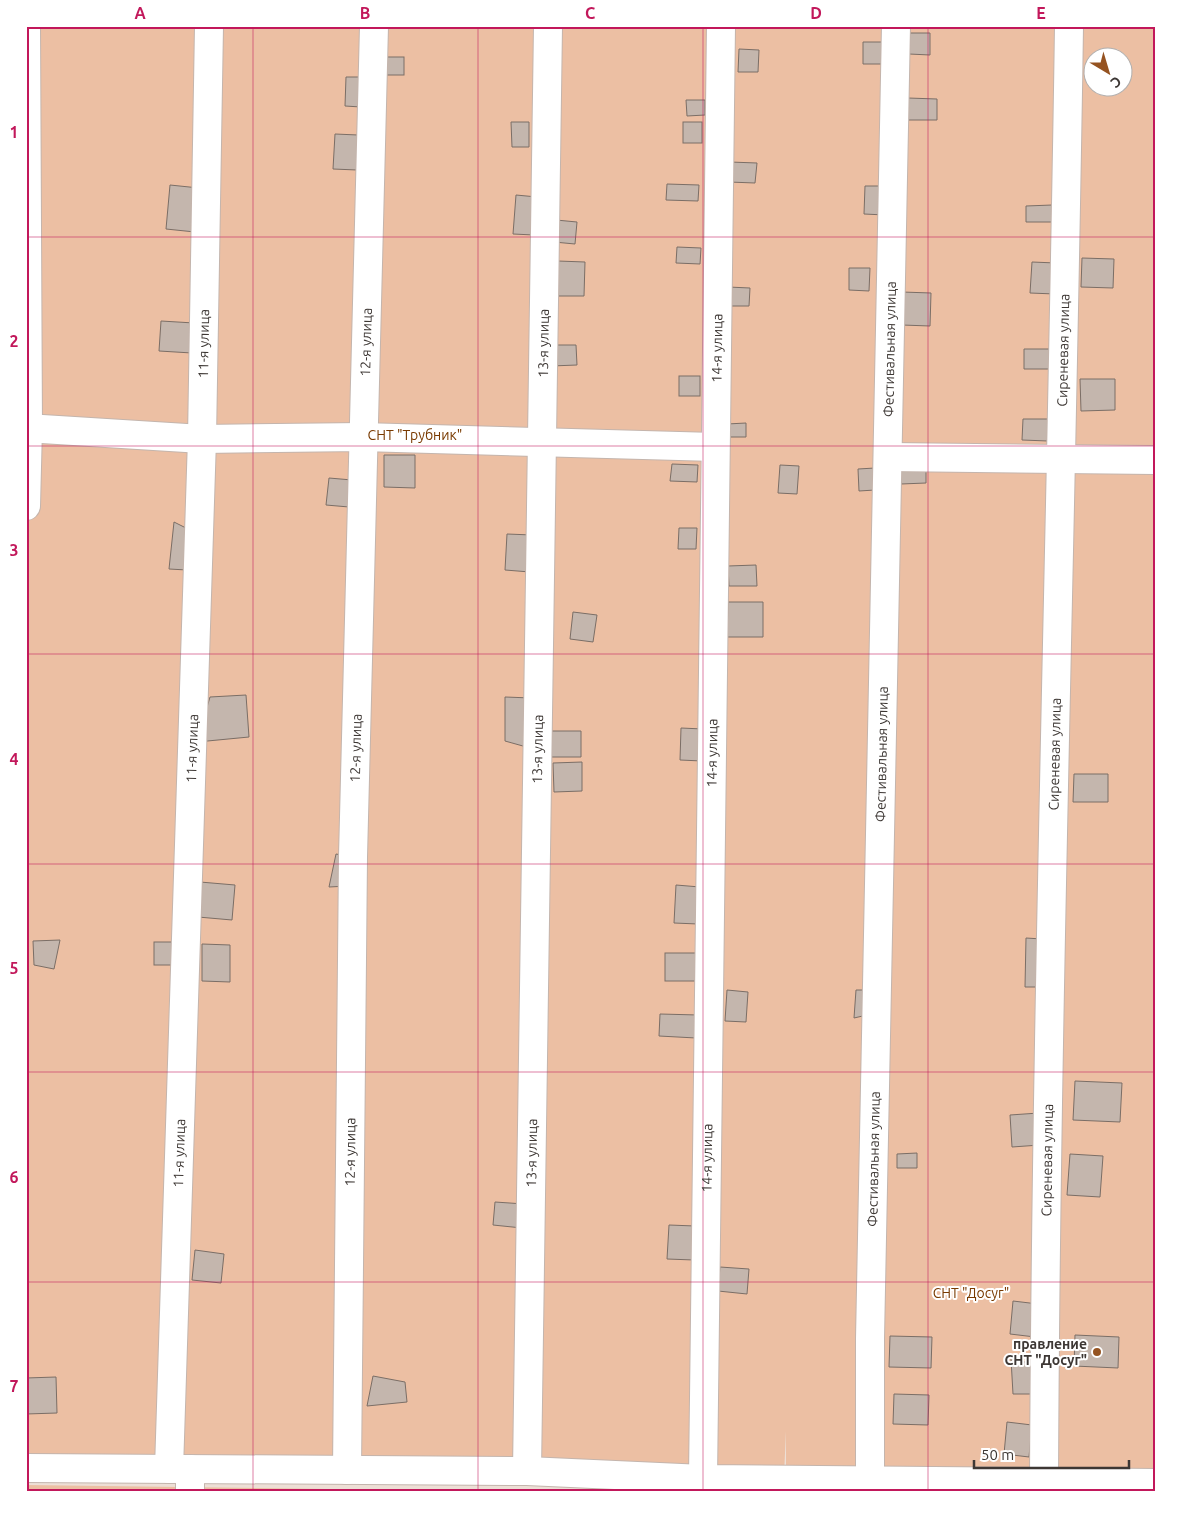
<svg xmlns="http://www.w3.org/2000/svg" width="1181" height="1518" viewBox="0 0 1181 1518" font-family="Ubuntu,sans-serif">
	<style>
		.green { fill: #ecbfa3; fill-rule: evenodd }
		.building { fill: #c4b6ad; stroke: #7b6e66 }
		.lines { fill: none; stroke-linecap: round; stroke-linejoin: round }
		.minor-casing { stroke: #c4b5ad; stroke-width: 30 }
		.minor { stroke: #fff; stroke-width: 28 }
		.grid { fill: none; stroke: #c2185b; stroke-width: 1; stroke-opacity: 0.55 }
		.poi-dot { fill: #955321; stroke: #fff; stroke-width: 2 }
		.labels { text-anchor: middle; stroke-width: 4; stroke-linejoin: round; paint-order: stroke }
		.street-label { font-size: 14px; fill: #3d3734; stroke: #fff }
		.park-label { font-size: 14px; fill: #793a01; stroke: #fff }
		.poi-label { font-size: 14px; font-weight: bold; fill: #3d3734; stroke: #fff; text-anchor: end }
		.neatline { fill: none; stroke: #c2185b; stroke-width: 2 }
		.grid-label { font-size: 16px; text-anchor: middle; font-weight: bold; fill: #c2185b }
	</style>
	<rect width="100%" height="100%" fill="#eddfd6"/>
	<g class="green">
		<path d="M26 26H1155V1480L786 1476V1431L784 1475 26 1465ZM1094 58H1124V88H1094Z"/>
		<polygon points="26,1485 549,1492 26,1492"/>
	</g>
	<g class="building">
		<polygon points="909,33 930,33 930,55 909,54"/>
		<polygon points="863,42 884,42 885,64 863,64"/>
		<polygon points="739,49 759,50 758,72 738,72"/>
		<rect x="384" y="57" width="20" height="18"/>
		<polygon points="346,77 362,77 361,107 345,106"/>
		<polygon points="908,98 937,99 937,120 908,120"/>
		<polygon points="686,100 705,100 705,115 687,116"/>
		<polygon points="511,122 529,122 529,147 512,147"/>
		<rect x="683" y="122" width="19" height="21"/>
		<polygon points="335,134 358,135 357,170 333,169"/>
		<polygon points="730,162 757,163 755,183 729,182"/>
		<polygon points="667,184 699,185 698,201 666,200"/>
		<polygon points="170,185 199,188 195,232 166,229"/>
		<polygon points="865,186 886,186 885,215 864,214"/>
		<polygon points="516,195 537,197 534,235 513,234"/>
		<polygon points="1052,205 1052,222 1026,222 1026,206"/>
		<polygon points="556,220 577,222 575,244 554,242"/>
		<polygon points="677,247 701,248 700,264 676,263"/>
		<polygon points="1082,258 1114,259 1113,288 1081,287"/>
		<polygon points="558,261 585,262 584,296 557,296"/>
		<polygon points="1032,262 1056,263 1055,294 1030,293"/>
		<polygon points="849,268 870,268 869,291 849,290"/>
		<polygon points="728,287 750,288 749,306 728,306"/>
		<polygon points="902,292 931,293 930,326 902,325"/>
		<polygon points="161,321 194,323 192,353 159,351"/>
		<polygon points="550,345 576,345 577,365 551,366"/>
		<polygon points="1024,349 1050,349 1049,369 1024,369"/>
		<rect x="679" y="376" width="21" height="20"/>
		<polygon points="1080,379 1115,379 1115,410 1081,411"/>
		<polygon points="1023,419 1048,419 1048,441 1022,440"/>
		<polygon points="746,423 746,437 728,437 727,424"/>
		<polygon points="384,455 415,455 415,488 384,487"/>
		<polygon points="672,464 698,465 697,482 670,481"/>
		<polygon points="780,465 799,466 797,494 778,493"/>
		<polygon points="875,468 875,490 859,491 858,469"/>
		<polygon points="926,468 926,483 901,484 901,469"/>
		<polygon points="329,478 352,480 349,507 326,505"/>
		<polygon points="174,522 190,530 187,570 169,569"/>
		<polygon points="679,528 697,528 696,549 678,549"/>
		<polygon points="507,534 532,535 530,572 505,570"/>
		<polygon points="756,565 757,586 729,586 728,566"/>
		<polygon points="728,602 763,602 763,637 727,637"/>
		<polygon points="573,612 597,615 593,642 570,639"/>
		<polygon points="246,695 249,737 197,742 210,697"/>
		<polygon points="505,697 531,698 530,748 505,741"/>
		<polygon points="681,728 703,729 702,761 680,760"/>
		<polygon points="551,731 581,731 581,757 550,757"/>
		<polygon points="582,762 582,791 554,792 553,763"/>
		<polygon points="1074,774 1108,774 1108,802 1073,802"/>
		<polygon points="336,854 353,857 348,886 329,887"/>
		<polygon points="200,882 235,885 232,920 198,917"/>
		<polygon points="676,885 700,887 698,924 674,923"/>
		<polygon points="1026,938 1042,939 1041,987 1025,987"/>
		<polygon points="60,940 54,969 34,965 33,941"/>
		<rect x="154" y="942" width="25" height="23"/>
		<polygon points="202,944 230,945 230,982 202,981"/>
		<rect x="665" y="953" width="33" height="28"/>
		<polygon points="727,990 748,992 746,1022 725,1021"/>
		<polygon points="856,990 869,990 867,1015 854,1018"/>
		<polygon points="660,1014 698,1015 696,1038 659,1036"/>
		<polygon points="1075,1081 1122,1083 1120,1122 1073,1120"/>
		<polygon points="1039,1113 1040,1145 1012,1147 1010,1115"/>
		<polygon points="917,1153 917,1168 897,1168 897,1154"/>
		<polygon points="1070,1154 1103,1156 1100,1197 1067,1195"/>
		<polygon points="495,1202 524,1204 522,1228 493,1225"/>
		<polygon points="669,1225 695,1226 694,1260 667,1259"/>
		<polygon points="195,1250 224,1254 221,1283 192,1280"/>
		<polygon points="720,1267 749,1269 747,1294 718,1291"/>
		<polygon points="1013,1301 1038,1304 1035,1337 1010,1334"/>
		<polygon points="1075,1335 1119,1337 1118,1368 1074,1366"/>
		<polygon points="890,1336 932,1337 931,1368 889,1367"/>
		<polygon points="1011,1359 1034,1364 1035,1394 1013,1394"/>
		<polygon points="373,1376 405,1382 407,1402 367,1406"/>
		<polygon points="56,1377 57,1413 26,1414 26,1378"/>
		<polygon points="894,1394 929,1395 928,1425 893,1424"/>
		<polygon points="1007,1422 1032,1425 1029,1457 1004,1454"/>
	</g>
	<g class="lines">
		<g class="minor-casing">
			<g id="minor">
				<polyline points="26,428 202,439 362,437 715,447"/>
				<polyline points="889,457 1155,460"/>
				<polyline points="26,506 28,428 26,26"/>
				<polyline points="26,1468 527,1471 703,1479 1155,1483"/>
				<path id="s1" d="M169 1469 202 439 209 26"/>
				<path id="s2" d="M347 1470 353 857 374 26"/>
				<path id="s3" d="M527 1471 548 26"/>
				<path id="s4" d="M703 1479 721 26"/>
				<path id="s5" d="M870 1480V1339L896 26"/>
				<path id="s6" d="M1044 1482C1046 997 1062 512 1069 26"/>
				<polyline points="190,1492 190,1469"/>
			</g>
		</g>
		<use href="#minor" class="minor"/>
	</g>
	<path class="grid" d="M253 26V1492M478 26V1492M703 26V1492M928 26V1492M26 237H1155M26 446H1155M26 654H1155M26 864H1155M26 1072H1155M26 1282H1155"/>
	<circle class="poi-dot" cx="1097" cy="1352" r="5"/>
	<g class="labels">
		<g class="street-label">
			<text dy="5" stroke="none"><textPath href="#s1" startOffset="1126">11-я улица</textPath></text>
			<text dy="5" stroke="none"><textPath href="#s2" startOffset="1128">12-я улица</textPath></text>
			<text dy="5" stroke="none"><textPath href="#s3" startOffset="1128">13-я улица</textPath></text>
			<text dy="5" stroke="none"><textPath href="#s4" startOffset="1131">14-я улица</textPath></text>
			<text dy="5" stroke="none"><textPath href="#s5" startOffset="1131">Фестивальная улица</textPath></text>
			<text dy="5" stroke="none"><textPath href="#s6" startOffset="1132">Сиреневая улица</textPath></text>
			<text dy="5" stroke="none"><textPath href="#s1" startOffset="721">11-я улица</textPath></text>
			<text dy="5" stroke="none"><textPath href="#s2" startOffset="722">12-я улица</textPath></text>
			<text dy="5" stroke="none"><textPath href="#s3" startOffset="722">13-я улица</textPath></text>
			<text dy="5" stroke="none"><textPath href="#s4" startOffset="726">14-я улица</textPath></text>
			<text dy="5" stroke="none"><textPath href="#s5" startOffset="726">Фестивальная улица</textPath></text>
			<text dy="5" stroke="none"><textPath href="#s6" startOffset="728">Сиреневая улица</textPath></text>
			<text dy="5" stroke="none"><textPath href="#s1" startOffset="316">11-я улица</textPath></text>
			<text dy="5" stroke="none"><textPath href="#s2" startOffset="318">12-я улица</textPath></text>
			<text dy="5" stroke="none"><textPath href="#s3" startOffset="318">13-я улица</textPath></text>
			<text dy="5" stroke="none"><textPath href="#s4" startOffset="321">14-я улица</textPath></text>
			<text dy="5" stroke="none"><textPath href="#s5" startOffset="321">Фестивальная улица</textPath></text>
			<text dy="5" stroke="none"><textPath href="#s6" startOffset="322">Сиреневая улица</textPath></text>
		</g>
		<g class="park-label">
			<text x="415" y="440">СНТ "Трубник"</text>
			<text x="971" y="1298">СНТ "Досуг"</text>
		</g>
		<g class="poi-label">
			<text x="1087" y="1349">правление<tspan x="1087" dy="16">СНТ "Досуг"</tspan></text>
		</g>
	</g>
	<rect width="1181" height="1518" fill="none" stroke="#ffffff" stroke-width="55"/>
	<g transform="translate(1108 72) rotate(142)"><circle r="24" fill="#ffffff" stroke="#b1afae"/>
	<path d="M0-4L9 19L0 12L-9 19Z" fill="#955321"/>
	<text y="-8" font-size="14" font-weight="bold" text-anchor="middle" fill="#3d3734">С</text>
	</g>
	<path d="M974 1460v8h155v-8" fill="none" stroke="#3d3734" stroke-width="2.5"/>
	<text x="981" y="1460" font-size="15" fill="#3d3734" stroke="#ffffff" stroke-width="4" paint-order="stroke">50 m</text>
	<rect x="28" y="28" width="1126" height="1462" class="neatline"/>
	<g class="grid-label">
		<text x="140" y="19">A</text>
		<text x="365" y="19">B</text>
		<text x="590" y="19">C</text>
		<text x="816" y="19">D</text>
		<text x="1041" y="19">E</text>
		<text x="14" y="138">1</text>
		<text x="14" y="347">2</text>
		<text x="14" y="556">3</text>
		<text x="14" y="765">4</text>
		<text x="14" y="974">5</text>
		<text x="14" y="1183">6</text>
		<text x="14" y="1392">7</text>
	</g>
</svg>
